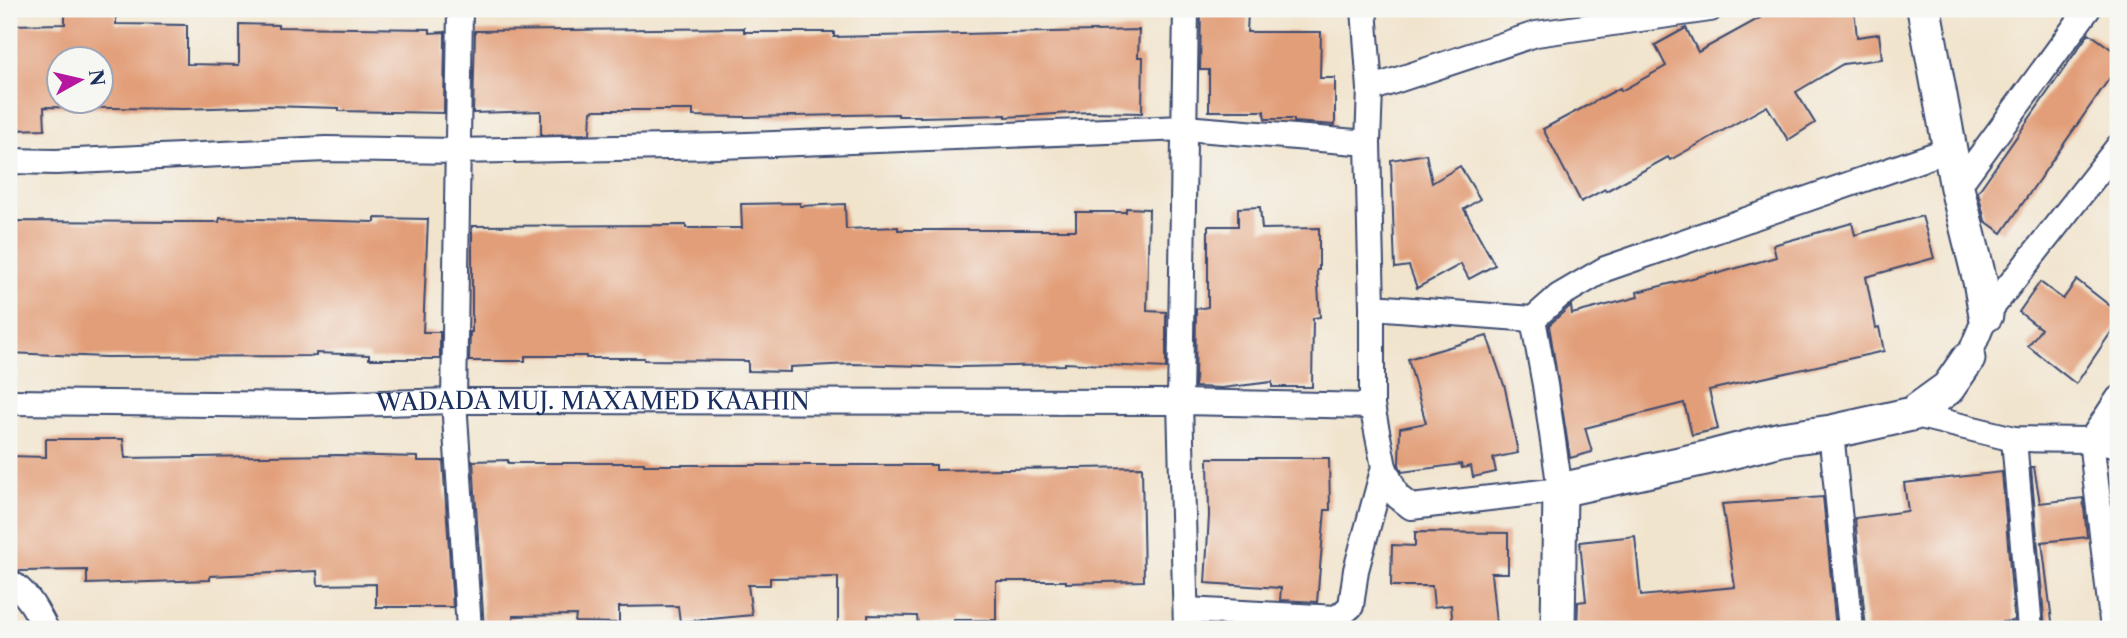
<svg xmlns="http://www.w3.org/2000/svg" width="2127" height="638" viewBox="0 0 2127 638" font-family="'Libre Caslon Text',serif">
	<style>
		.building { fill: #e29e78; fill-rule: evenodd }
		.lines { fill: none; stroke-linecap: round; stroke-linejoin: round }
		.street-casing { stroke: #3b4a6f; stroke-width: 28 }
		.secondary-casing { stroke: #3b4a6f; stroke-width: 37 }
		.street { stroke: #fff; stroke-width: 24 }
		.secondary { stroke: #fff; stroke-width: 33 }
		.labels { text-anchor: middle; stroke-width: 5; stroke-linejoin: round; paint-order: stroke }
		.street-label { font-size: 24px; fill: #1b2f5e; stroke: #f6f6f2 }
	</style>
	<rect width="100%" height="100%" fill="#f6f6f2"/>
	<filter id="ink" filterUnits="userSpaceOnUse"><feTurbulence type="fractalNoise" baseFrequency=".0143" numOctaves="2"/><feDisplacementMap in="SourceGraphic" scale="14" xChannelSelector="R" yChannelSelector="G"/><feConvolveMatrix kernelMatrix="1 2 1 2 8 2 1 2 1" color-interpolation-filters="sRGB"/></filter>
	<filter id="wash" filterUnits="userSpaceOnUse"><feTurbulence type="fractalNoise" baseFrequency=".00686" numOctaves="4" result="noise"/><feDisplacementMap in="SourceGraphic" scale="28" xChannelSelector="R" yChannelSelector="G"/><feGaussianBlur stdDeviation="1.57" result="paint"/><feColorMatrix in="noise" values="0 0 0 0 0 0 0 0 0 0 0 0 0 0 0 0 0 1.4 0 .05"/><feComposite in="paint" operator="in"/></filter>
	<g filter="url(#wash)">
		<rect width="100%" height="100%" fill="#f1e4cd"/>
		<g id="blocks">
			<g class="building">
				<path d="M65 9H116V24L187 25V64L239 65V24L278 25V27L430 29V33L445 32 444 113 339 111V108L268 106 184 109 44 107 45 129 13 130 12 99 9 100V25L65 24ZM60 60H102V102H60Z"/>
				<polygon points="1776,9 1854,9 1857,37 1879,34 1882,59 1843,64 1796,92 1815,123 1788,140 1767,106 1670,160 1668,157 1606,191 1605,189 1581,202 1543,129 1620,88 1621,91 1666,66 1655,45 1686,28 1698,52"/>
				<polygon points="1201,11 1248,12 1247,32 1321,32 1320,78 1335,78 1335,125 1294,122 1294,119 1265,119 1264,111 1209,111 1209,70 1200,70"/>
				<polygon points="744,28 744,32 834,32 834,37 1139,30 1138,57 1143,57 1142,113 1088,112 1006,117 1006,115 920,117 920,116 898,116 898,114 746,117 693,116 693,110 595,110 591,111 590,134 541,135 541,111 473,113 475,31"/>
				<polygon points="2089,33 2118,54 2118,66 2002,233 1985,221 1978,192"/>
				<polygon points="1426,154 1432,183 1460,166 1480,199 1464,209 1495,265 1469,279 1461,264 1417,288 1409,266 1395,268 1391,160"/>
				<polygon points="800,203 800,206 845,204 846,229 898,227 898,230 1076,230 1076,212 1126,212 1126,208 1149,209 1147,311 1166,312 1166,368 1065,363 1065,365 959,367 852,364 790,367 790,372 748,371 748,361 644,360 644,358 586,358 586,356 525,356 525,361 469,361 470,332 472,332 472,226 686,225 686,228 742,228 741,204"/>
				<polygon points="1260,207 1262,229 1319,228 1319,270 1317,270 1320,317 1313,318 1312,387 1272,387 1272,382 1222,388 1195,387 1196,309 1208,307 1208,226 1238,226 1238,208"/>
				<polygon points="1922,216 1934,258 1866,277 1876,328 1879,327 1884,351 1709,390 1718,429 1692,435 1684,403 1585,428 1592,452 1570,458 1549,325 1568,308 1571,306 1572,314 1638,297 1637,292 1716,272 1716,274 1776,257 1773,245 1852,223 1855,235"/>
				<polygon points="220,218 375,222 375,218 428,219 423,332 440,332 440,359 369,359 369,355 316,353 316,356 106,357 9,353 9,221 183,222 219,222"/>
				<polygon points="2077,280 2118,312 2118,322 2076,384 2028,346 2041,329 2019,312 2040,282 2063,299"/>
				<polygon points="1487,336 1505,388 1518,453 1493,458 1496,472 1473,477 1471,466 1462,468 1461,464 1402,472 1399,465 1400,428 1426,423 1408,359"/>
				<polygon points="46,439 123,439 125,458 339,455 418,457 418,461 443,461 453,607 376,607 376,584 318,585 317,571 210,576 210,580 87,584 87,570 20,571 9,567 9,456 46,457"/>
				<polygon points="1208,458 1329,458 1330,510 1325,510 1317,602 1280,600 1281,588 1205,583 1209,516"/>
				<polygon points="508,460 508,463 644,463 644,465 936,465 936,470 1142,467 1144,581 1066,583 1066,581 996,581 996,620 954,620 954,623 918,625 917,616 868,615 868,628 838,628 838,577 770,578 770,585 748,585 752,615 680,622 678,606 619,607 619,623 575,622 576,615 513,616 513,629 484,629 473,461"/>
				<polygon points="2031,467 2034,467 2040,503 2083,498 2087,537 2042,542 2053,629 2045,629"/>
				<polygon points="2002,472 2015,629 2013,629 2012,621 1936,629 1866,629 1855,518 1908,511 1904,483"/>
				<polygon points="1823,497 1836,629 1577,629 1578,602 1586,601 1580,542 1635,536 1641,596 1735,587 1722,504"/>
				<polygon points="1415,532 1508,533 1508,573 1491,573 1496,623 1453,628 1451,605 1434,607 1432,586 1391,586 1392,545 1415,546"/>
			</g>
		</g>
	</g>
	<g filter="url(#ink)">
		<use href="#blocks" fill-opacity="0" stroke="#3b4a6f" stroke-width="2"/>
		<g class="lines">
			<g class="street-casing">
				<g id="street">
					<polyline points="460,9 454,401 469,629"/>
					<polyline points="1186,9 1180,402 1186,629"/>
					<polyline points="1364,9 1370,89 1368,143 1372,307 1372,406 1384,467 1397,496 1411,507 1560,490 1545,385 1533,319 1372,307"/>
					<polyline points="1370,89 1536,34 1710,9"/>
					<polyline points="9,161 56,162 326,149 457,151 721,146 1185,128 1368,143"/>
					<polyline points="1957,188 2088,9"/>
					<polyline points="1533,319 1559,296 1605,269 1951,149"/>
					<polyline points="1968,359 1986,315 2118,147"/>
					<path id="s1" d="M9 402 313 405 454 401 1180 402 1372 406"/>
					<polyline points="1912,414 2014,439 2091,440 2118,446"/>
					<polyline points="1831,432 1851,629"/>
					<polyline points="2014,439 2030,629"/>
					<path d="M9 582C27 591 37 612 46 629"/>
					<polyline points="1187,610 1337,618 1351,606 1356,570 1384,467"/>
					<polyline points="2113,629 2091,440 2118,399"/>
				</g>
			</g>
			<g class="secondary-casing">
				<g id="secondary">
					<polyline points="1924,9 1957,188 1980,281 1986,315"/>
					<polyline points="1558,629 1560,490 1715,456 1781,439 1831,432 1912,414 1948,388 1968,359"/>
				</g>
			</g>
			<use href="#street" class="street"/>
			<use href="#secondary" class="secondary"/>
		</g>
	</g>
	<g class="labels">
		<g class="street-label">
			<text dy="8" stroke="none"><textPath href="#s1" startOffset="584">WADADA MUJ. MAXAMED KAAHIN</textPath></text>
		</g>
	</g>
	<rect width="2127" height="638" fill="none" stroke="#f6f6f2" stroke-width="35"/>
	<g transform="translate(80 80) rotate(82)"><circle r="33" fill="#f6f6f2" stroke="#9ea6b7" stroke-width="2"/>
	<path d="M0-5L12 26L0 18L-12 26Z" fill="#b5179e"/>
	<text y="-10" font-size="19" font-weight="bold" text-anchor="middle" fill="#1b2f5e">N</text>
	</g>
</svg>
